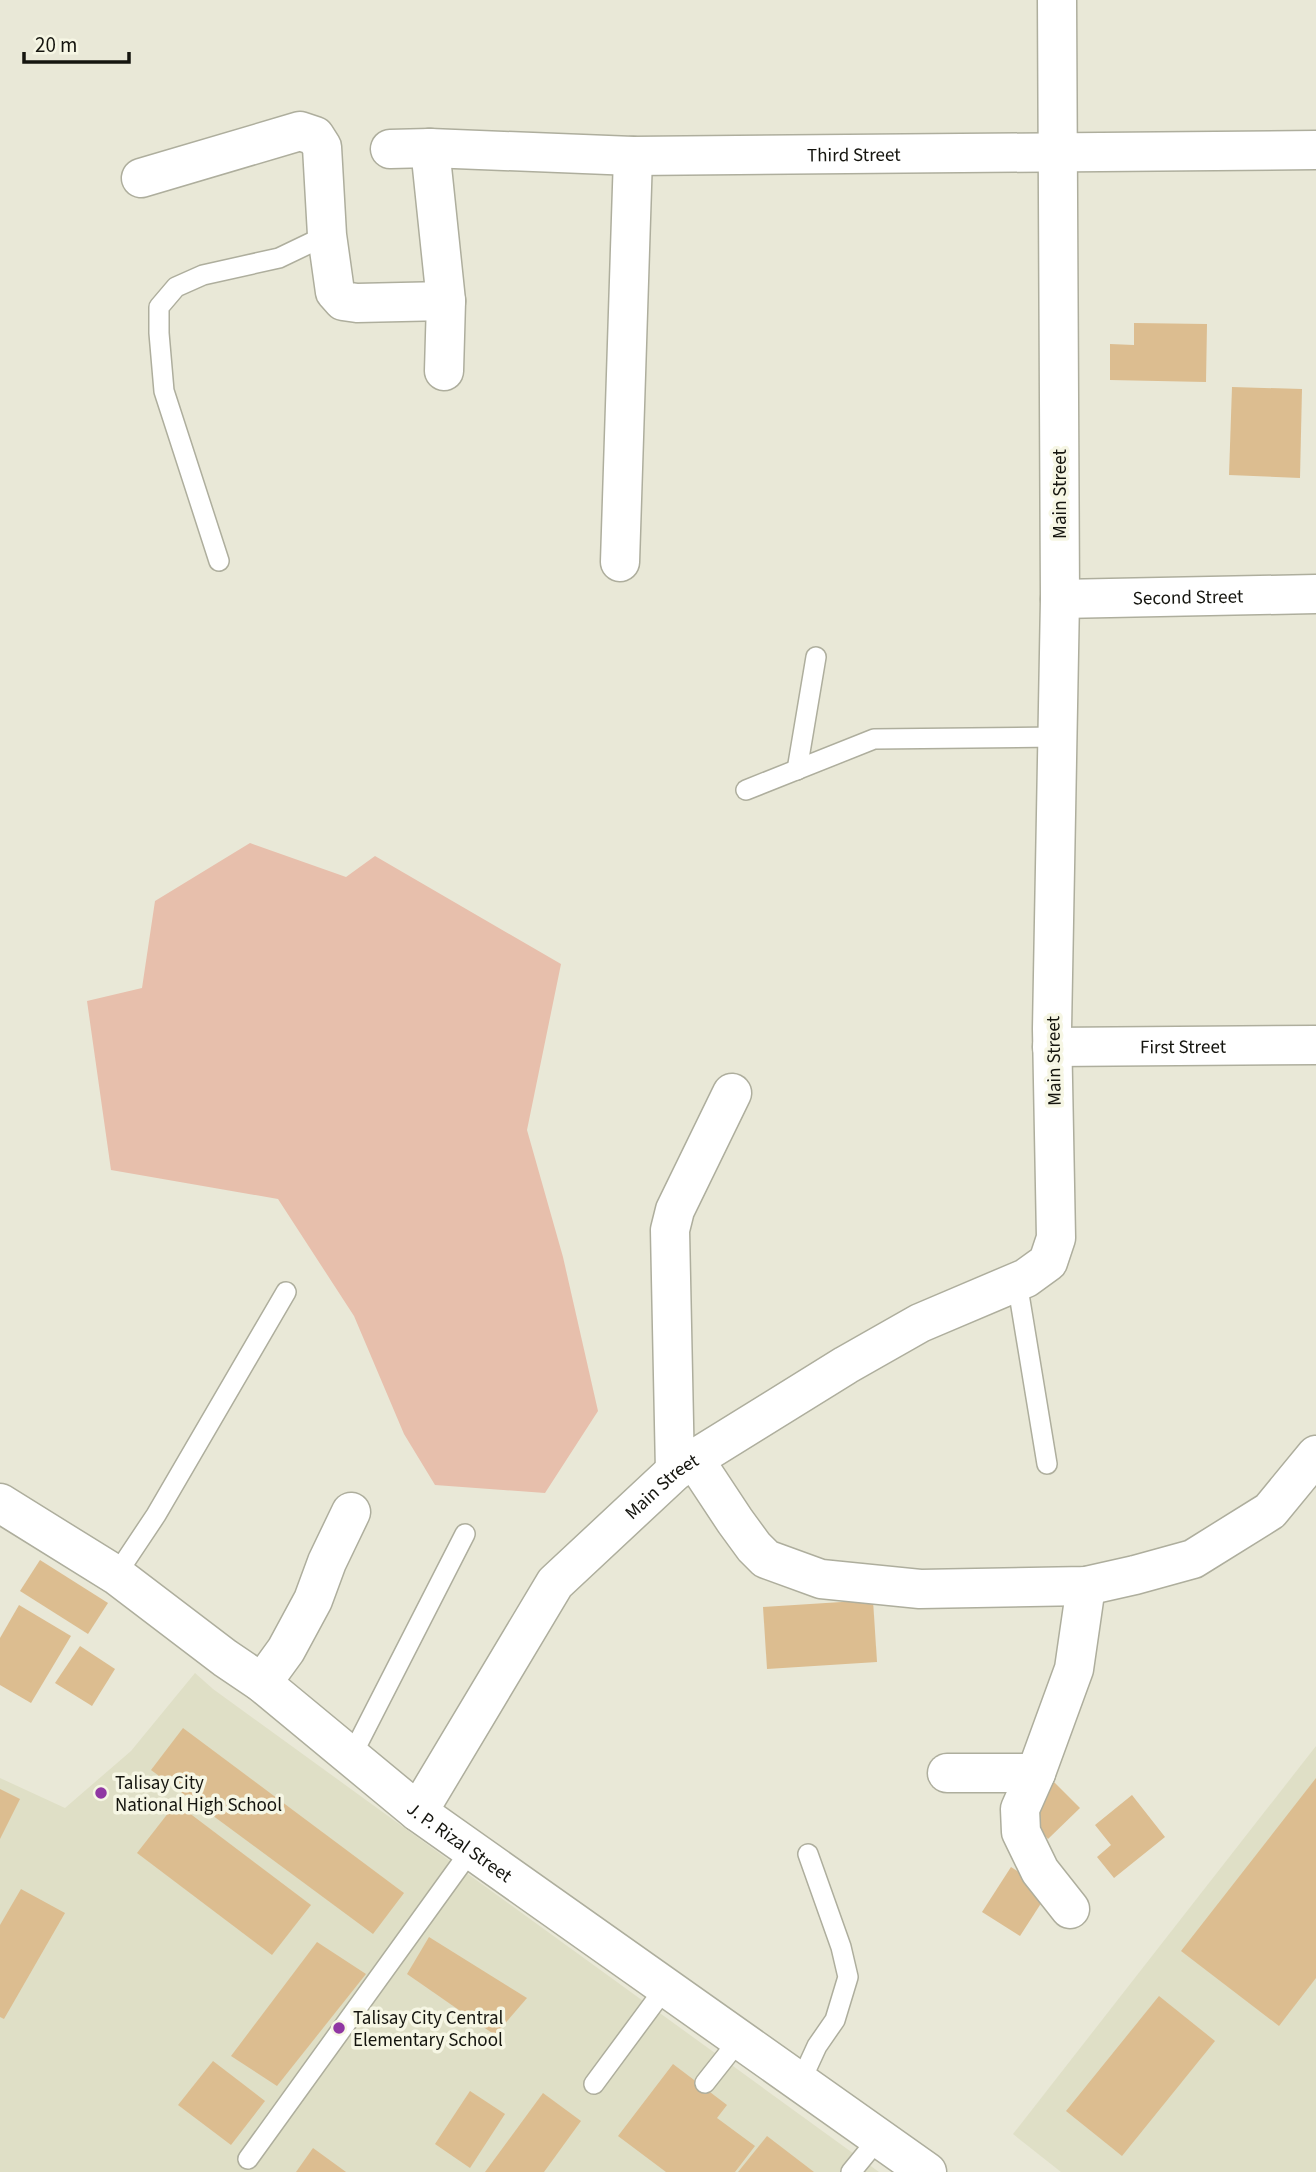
<svg xmlns="http://www.w3.org/2000/svg" width="1316" height="2172" viewBox="0 0 1316 2172" font-family="'Source Sans 3',sans-serif">
	<style>
		.built { fill: #dfdfc6 }
		.green { fill: #e7bfac }
		.building { fill: #dcbd90 }
		.lines { fill: none; stroke-linecap: round; stroke-linejoin: round }
		.service-casing { stroke: #aeae9d; stroke-width: 22 }
		.minor-casing { stroke: #aeae9d; stroke-width: 41 }
		.tertiary-casing { stroke: #aeae9d; stroke-width: 41 }
		.service { stroke: #fff; stroke-width: 19 }
		.minor { stroke: #fff; stroke-width: 38 }
		.tertiary { stroke: #fff; stroke-width: 38 }
		.poi-dot { fill: #9037a3; stroke: #f6f6e4; stroke-width: 2.5 }
		.labels { text-anchor: middle; stroke-width: 7; stroke-linejoin: round; paint-order: stroke }
		.street-label { font-size: 19px; fill: #15150f; stroke: #f6f6e4 }
		.poi-label { font-size: 19px; fill: #15150f; stroke: #f6f6e4; text-anchor: start }
	</style>
	<rect width="100%" height="100%" fill="#e9e8d7"/>
	<g class="built">
		<polygon points="195,1673 213,1689 879,2172 0,2172 0,1778 65,1808 131,1751"/>
		<polygon points="1316,1746 1316,2172 1061,2172 1013,2134"/>
	</g>
	<polygon class="green" points="250,843 346,877 375,856 561,964 527,1130 563,1257 598,1411 545,1493 435,1485 404,1434 354,1316 278,1199 111,1170 87,1001 142,988 155,901"/>
	<g class="building">
		<polygon points="1134,323 1207,324 1206,382 1110,380 1110,344 1134,345"/>
		<polygon points="1232,387 1302,389 1300,478 1229,475"/>
		<polygon points="40,1560 108,1603 88,1634 20,1591"/>
		<polygon points="873,1600 877,1662 767,1669 763,1607"/>
		<polygon points="19,1605 71,1636 31,1703 0,1685 0,1638"/>
		<polygon points="80,1646 115,1669 92,1706 55,1683"/>
		<polygon points="183,1728 404,1893 373,1934 151,1770"/>
		<polygon points="1316,1778 1316,1978 1279,2026 1181,1951"/>
		<polygon points="1053,1781 1080,1808 1048,1839 1021,1810"/>
		<polygon points="0,1789 20,1799 0,1839"/>
		<polygon points="1132,1795 1165,1837 1114,1878 1097,1857 1111,1845 1095,1825"/>
		<polygon points="176,1803 311,1905 272,1955 137,1853"/>
		<polygon points="1011,1867 1049,1891 1020,1936 982,1912"/>
		<polygon points="21,1889 65,1913 4,2019 0,2017 0,1925"/>
		<polygon points="429,1937 527,1998 495,2035 407,1974"/>
		<polygon points="317,1942 366,1974 277,2086 231,2056"/>
		<polygon points="1159,1996 1215,2041 1122,2156 1066,2111"/>
		<polygon points="213,2061 265,2101 231,2145 178,2105"/>
		<polygon points="673,2064 727,2105 717,2118 755,2146 735,2172 666,2172 618,2136"/>
		<polygon points="470,2091 505,2114 470,2168 435,2144"/>
		<polygon points="543,2093 581,2121 544,2172 485,2172"/>
		<polygon points="767,2136 814,2172 738,2172"/>
		<polygon points="313,2148 346,2172 296,2172"/>
	</g>
	<g class="lines">
		<g class="service-casing">
			<g id="service">
				<polyline points="219,561 164,391 159,333 159,307 176,287 203,275 279,258 327,235"/>
				<polyline points="797,770 816,657"/>
				<polyline points="746,790 874,739 1057,737"/>
				<polyline points="1017,1282 1047,1464"/>
				<polyline points="116,1575 156,1515 286,1292"/>
				<polyline points="351,1757 465,1534"/>
				<polyline points="705,2083 739,2040"/>
				<polyline points="800,2083 817,2046 835,2020 848,1977 841,1947 808,1854"/>
				<polyline points="594,2084 665,1988"/>
				<polyline points="248,2159 471,1850"/>
				<polyline points="851,2172 878,2139"/>
			</g>
		</g>
		<g class="minor-casing">
			<g id="minor">
				<polyline points="430,148 446,301 444,371"/>
				<path id="s1" d="M390 149 430 148 633 156 1316 150"/>
				<polyline points="141,178 300,131 315,136 322,147 327,235 335,292 343,301 357,303 446,301"/>
				<polyline points="620,562 633,156"/>
				<path id="s2" d="M1060 599 1316 594"/>
				<path id="s3" d="M1052 1047 1316 1045"/>
				<polyline points="694,1459 735,1521 754,1547 766,1559 821,1579 920,1589 1086,1586 1135,1575 1193,1559 1270,1511 1316,1455"/>
				<polyline points="675,1471 670,1230 675,1210 732,1093"/>
				<polyline points="262,1683 286,1650 313,1600 327,1562 351,1512"/>
				<polyline points="947,1773 1036,1773"/>
				<path id="s4" d="M418 1812 555 1583 675 1471 846 1365 920 1323 1026 1278 1048 1262 1056 1238 1052 1029 1060 599 1057 0"/>
				<polyline points="1070,1909 1040,1871 1021,1832 1020,1809 1036,1773 1074,1669 1086,1586"/>
			</g>
		</g>
		<g class="tertiary-casing">
			<g id="tertiary">
				<path id="s5" d="M0 1503 116 1575 225 1658 262 1683 418 1812 927 2172"/>
			</g>
		</g>
		<use href="#service" class="service"/>
		<use href="#minor" class="minor"/>
		<use href="#tertiary" class="tertiary"/>
	</g>
	<g class="poi-dot">
		<circle cx="101" cy="1793" r="7"/>
		<circle cx="339" cy="2028" r="7"/>
	</g>
	<g class="labels">
		<g class="street-label">
			<text dy="7" stroke="none"><textPath href="#s1" startOffset="464">Third Street</textPath></text>
			<text transform="translate(1059 494) rotate(-90)" y="7">Main Street</text>
			<text dy="7" stroke="none"><textPath href="#s2" startOffset="128">Second Street</textPath></text>
			<text dy="7" stroke="none"><textPath href="#s3" startOffset="131">First Street</textPath></text>
			<text transform="translate(1053 1061) rotate(-91)" y="7">Main Street</text>
			<text dy="7" stroke="none"><textPath href="#s4" startOffset="411">Main Street</textPath></text>
			<text dy="7" stroke="none"><textPath href="#s5" startOffset="572">J. P. Rizal Street</textPath></text>
		</g>
		<g class="poi-label">
			<text x="115" y="1789">Talisay City<tspan x="115" dy="22">National High School</tspan></text>
			<text x="353" y="2024">Talisay City Central<tspan x="353" dy="22">Elementary School</tspan></text>
		</g>
	</g>
	<path d="M24 52v10h105v-10" fill="none" stroke="#15150f" stroke-width="3.5"/>
	<text x="35" y="52" font-size="21" fill="#15150f" stroke="#f6f6e4" stroke-width="5" paint-order="stroke">20 m</text>
</svg>
